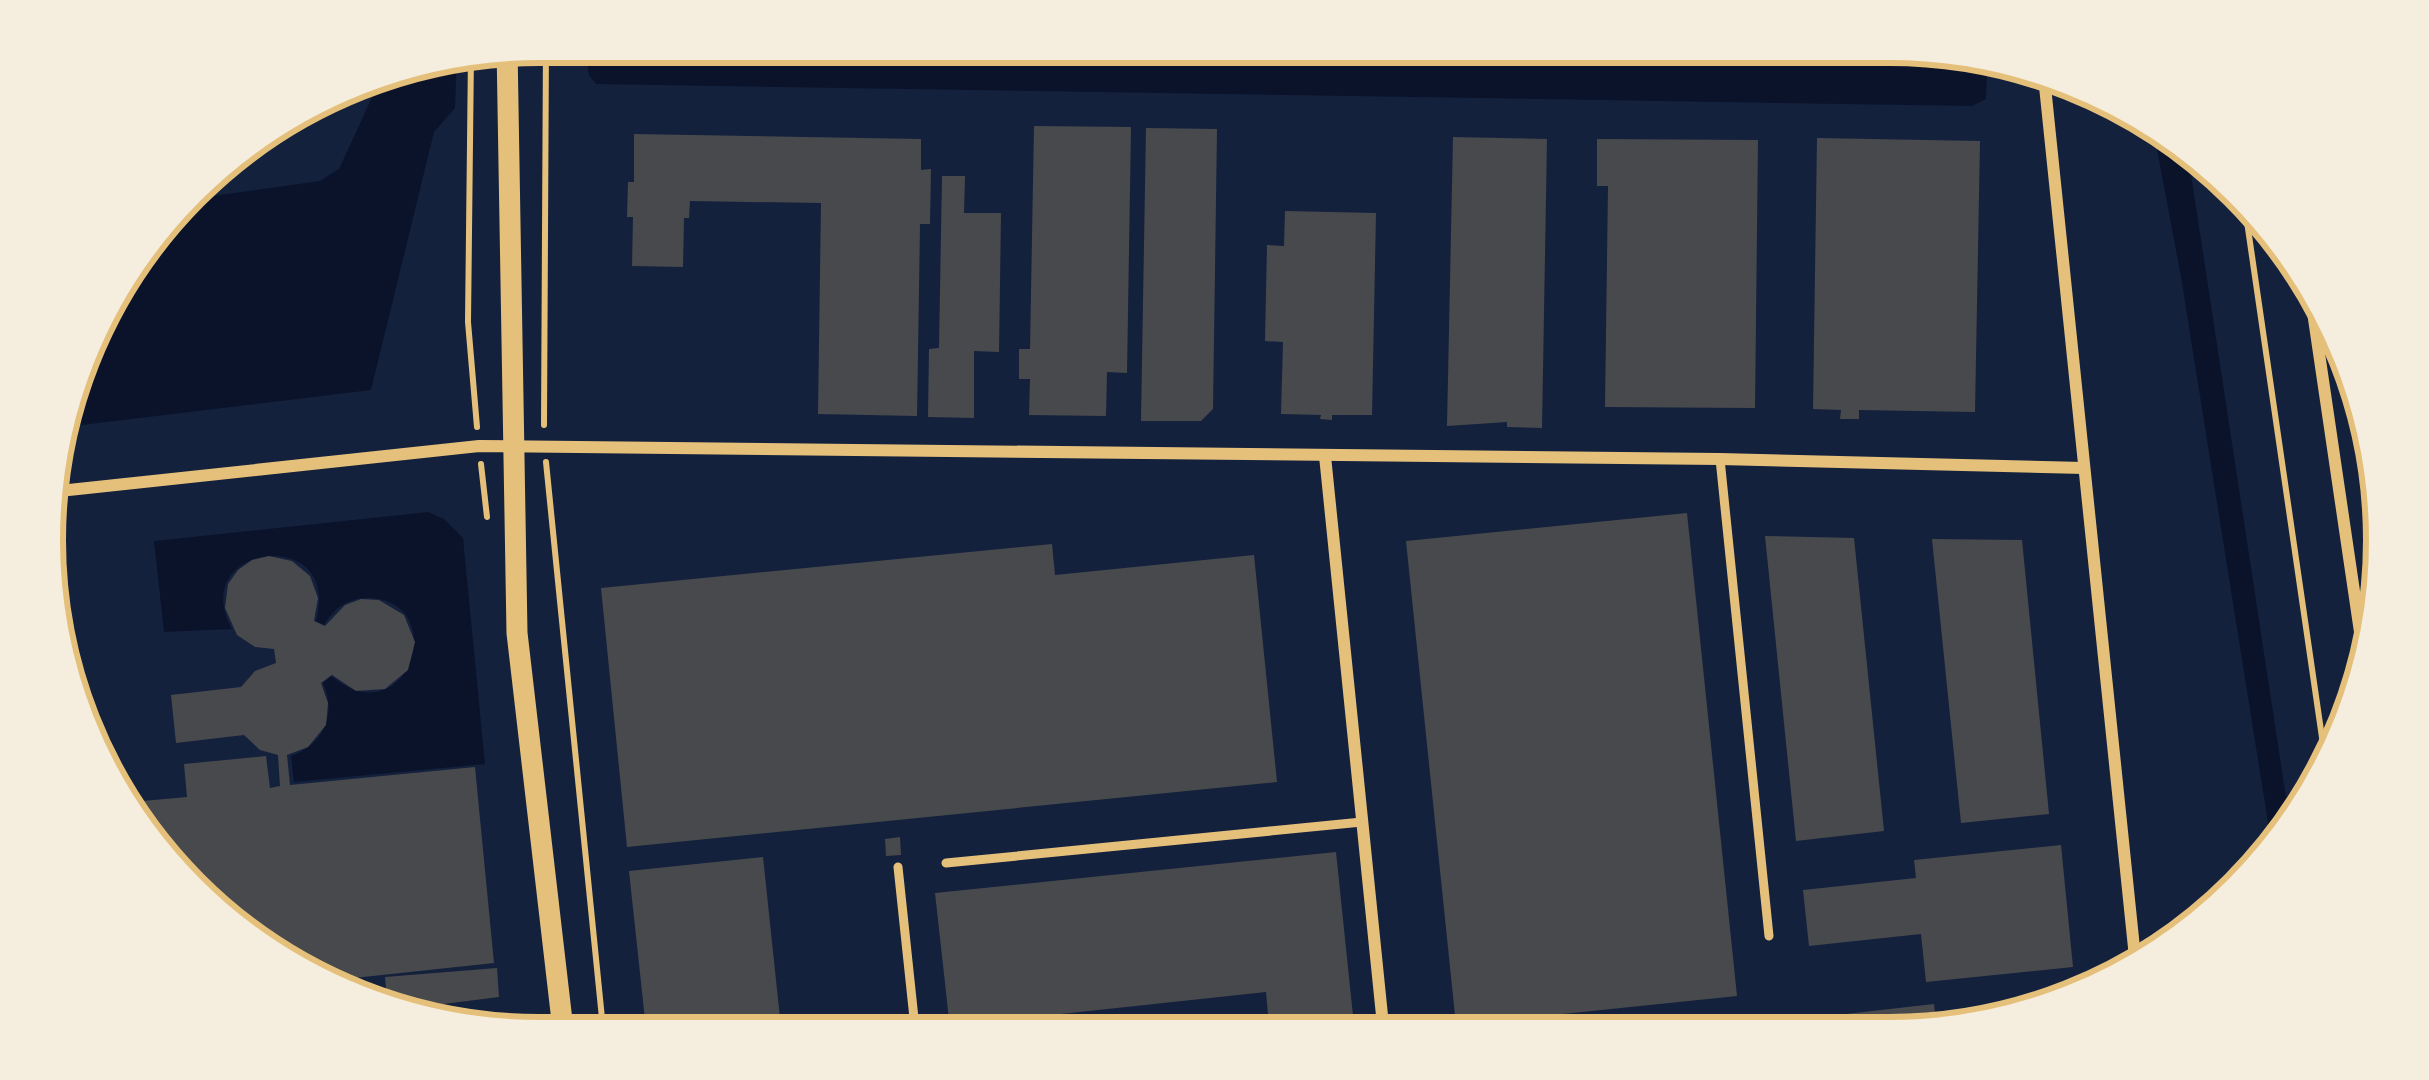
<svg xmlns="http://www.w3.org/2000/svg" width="2429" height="1080" viewBox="0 0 2429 1080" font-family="Raleway,sans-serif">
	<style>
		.water { fill: #0b132b }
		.building { fill: #48494c }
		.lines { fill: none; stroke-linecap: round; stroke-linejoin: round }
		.path { stroke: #e5c07b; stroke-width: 6 }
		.service { stroke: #e5c07b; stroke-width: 9 }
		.minor { stroke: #e5c07b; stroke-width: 12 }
		.tertiary { stroke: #e5c07b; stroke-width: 21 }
		.rim { fill: none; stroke: #e5c07b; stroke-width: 6 }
	</style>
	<rect width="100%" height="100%" fill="#14213d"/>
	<g class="water">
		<polygon points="604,50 1973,67 1987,74 1986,99 1972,106 596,84 589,75 587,60"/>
		<polygon points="457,56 455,108 434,132 371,390 57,428 109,290 183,200 320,181 339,169 386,67"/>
		<polygon points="2153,128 2187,148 2291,830 2273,854 2181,277"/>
		<path d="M428 512 444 519 463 538 485 764 294 782 291 756C324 745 337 714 323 683L331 676C408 739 452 602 370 598 349 597 334 608 324 625L316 621C343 523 185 544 232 629L164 632 154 541Z"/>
	</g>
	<g class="building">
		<polygon points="1034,126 1131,127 1127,373 1107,372 1106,416 1029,415 1030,379 1019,379 1019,349 1030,349"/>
		<polygon points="1146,128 1217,129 1213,409 1201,421 1141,421"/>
		<polygon points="634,134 921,139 921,170 931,169 930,224 920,224 917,416 818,414 821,203 690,201 689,218 684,218 683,267 632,266 633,217 627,217 628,182 634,182"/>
		<polygon points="1453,137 1547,139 1542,428 1507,427 1507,422 1447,426"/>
		<polygon points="1817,138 1980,141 1975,412 1859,410 1859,419 1840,419 1841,410 1813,409"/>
		<polygon points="1597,139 1758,140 1755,408 1605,407 1608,186 1597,186"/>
		<polygon points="942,176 965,176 964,213 1001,213 999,352 974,351 974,418 928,417 929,349 939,348"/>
		<polygon points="1285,211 1376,213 1372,415 1332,415 1332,420 1320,419 1321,415 1281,414 1283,342 1265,341 1267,245 1284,246"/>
		<polygon points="1687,513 1737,996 1456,1025 1406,541"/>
		<polygon points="1765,536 1854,538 1884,831 1796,841"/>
		<polygon points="1932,539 2022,540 2049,814 1961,823"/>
		<polygon points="1052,544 1055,575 1254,555 1277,782 627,847 601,588"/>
		<polygon points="269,556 292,561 310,576 318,598 314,621 325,626 345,605 361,599 379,600 404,615 415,642 408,670 385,689 356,691 332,675 321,683 328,703 326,725 308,747 287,755 290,785 475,767 494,963 326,981 212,915 121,803 187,797 184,764 266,756 270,788 280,786 278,755 260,750 244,735 176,743 171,695 241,687 255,671 276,663 274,649 255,647 237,635 225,608 228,584 238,570 252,560"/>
		<polygon points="900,837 901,855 886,856 885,839"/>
		<polygon points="2061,845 2073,967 1926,982 1921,934 1809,946 1803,890 1916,878 1914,860"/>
		<polygon points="1336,852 1355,1035 1270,1036 1266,992 1033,1017 1036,1036 951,1037 935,893"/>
		<polygon points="763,857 782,1037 647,1038 629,871"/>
		<polygon points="497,968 499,997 388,1011 385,977"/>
		<polygon points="2106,985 2080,1000 2061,1005 2061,1001 2046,1002 2044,991"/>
		<polygon points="1934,1004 1937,1034 1821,1034 1819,1017"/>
	</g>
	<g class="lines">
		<g class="path">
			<polyline points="471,53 468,322 477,427"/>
			<polyline points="2244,201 2326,765"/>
			<polyline points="544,425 546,42"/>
			<polyline points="546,462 604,1038"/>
			<polyline points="481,464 487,517"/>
		</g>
		<g class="service">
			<polyline points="1720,459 1769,936"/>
			<polyline points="946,863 1362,822"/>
			<polyline points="898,867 916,1037"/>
		</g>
		<g class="minor">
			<polyline points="2043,67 2136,967"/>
			<polyline points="2309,285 2365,666"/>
			<polyline points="1325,456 1384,1035"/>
			<polyline points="50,492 479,446 1720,459 2084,468"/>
		</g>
		<polyline class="tertiary" points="507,47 517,633 564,1038"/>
	</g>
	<path d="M0 0H2429V1080H0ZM540 63H1889A477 477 0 0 1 2366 540V540A477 477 0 0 1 1889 1017H540A477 477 0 0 1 63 540V540A477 477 0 0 1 540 63Z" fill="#f5edde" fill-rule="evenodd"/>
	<path class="rim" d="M540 63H1889A477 477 0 0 1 2366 540V540A477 477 0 0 1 1889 1017H540A477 477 0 0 1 63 540V540A477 477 0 0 1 540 63Z"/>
</svg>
